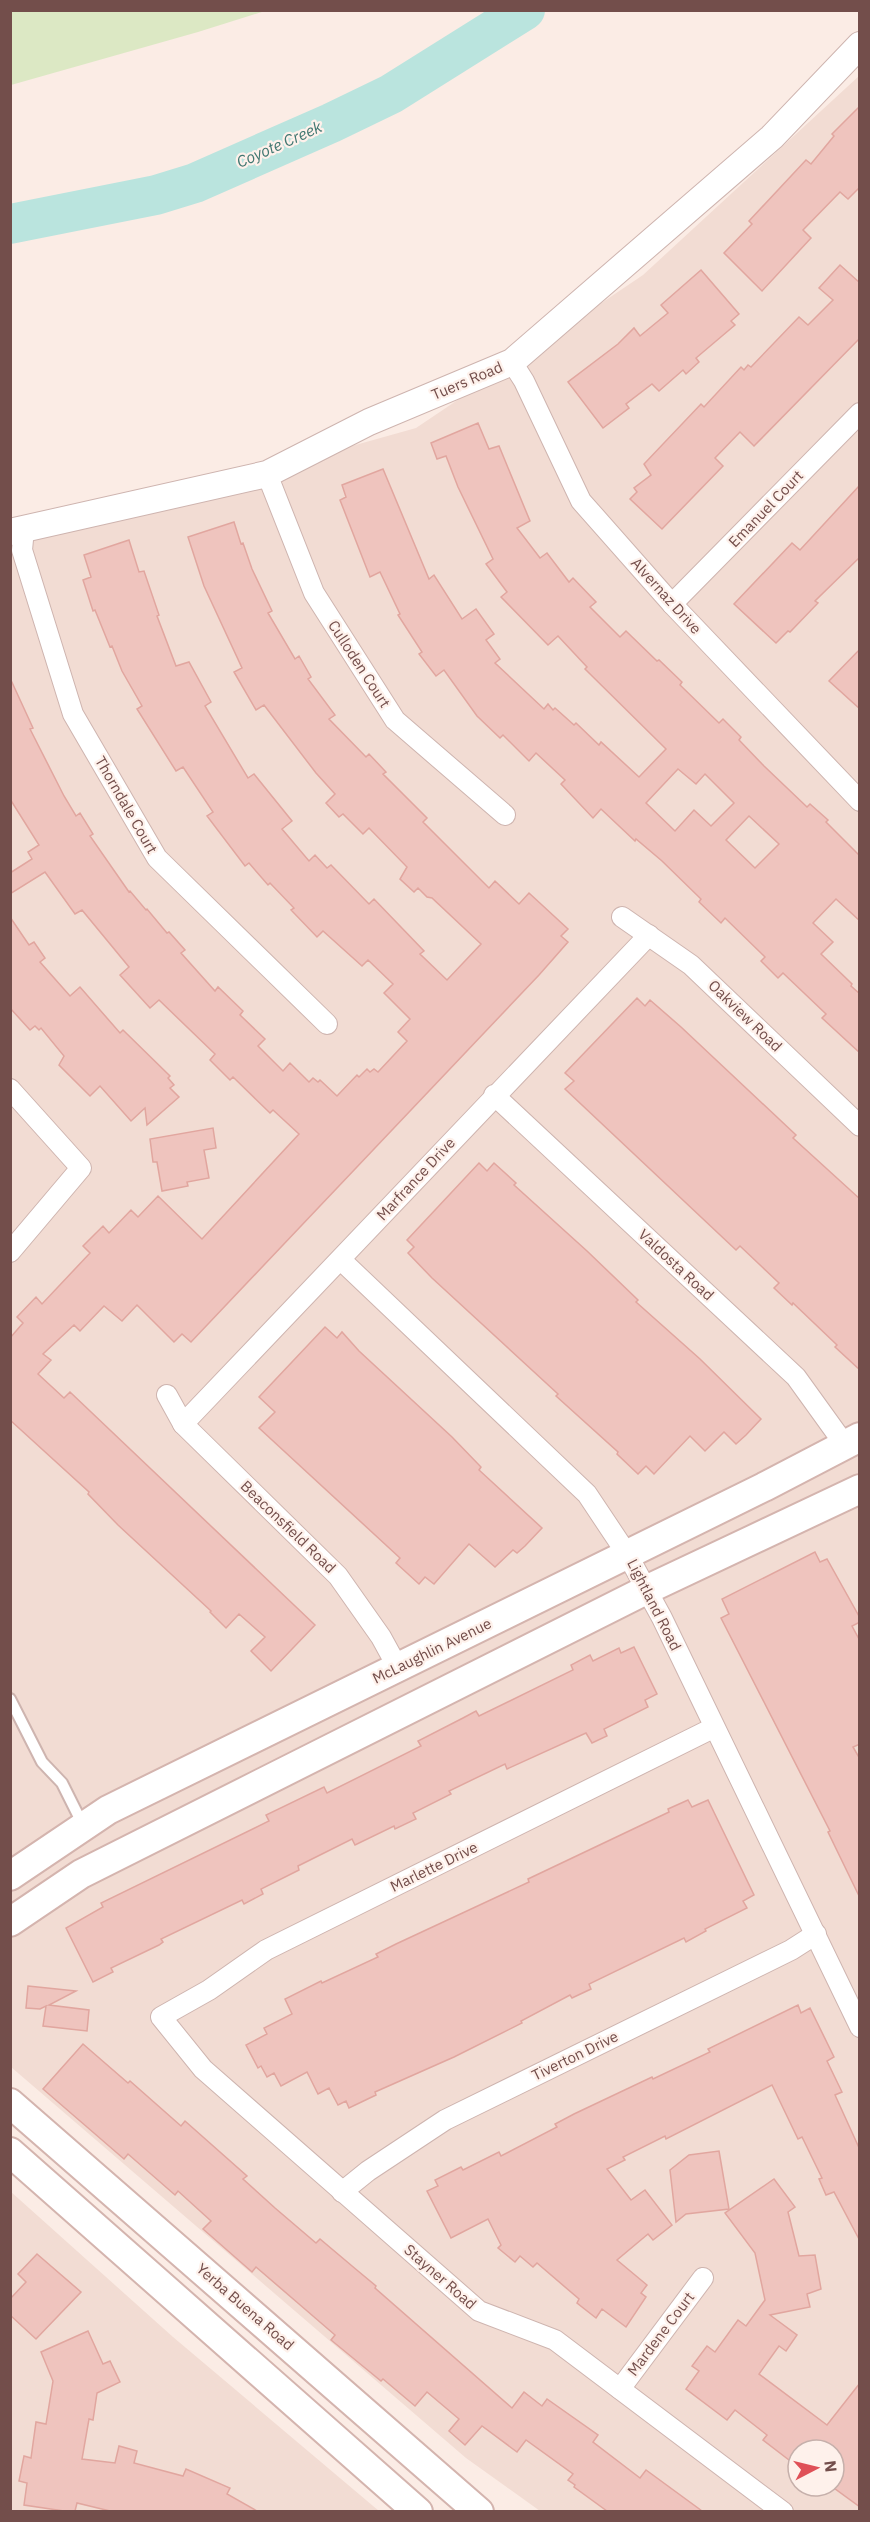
<svg xmlns="http://www.w3.org/2000/svg" width="870" height="2522" viewBox="0 0 870 2522" font-family="'IBM Plex Sans',sans-serif">
	<style>
		.residential { fill: #f2dcd3; fill-rule: evenodd }
		.green { fill: #dce8c4 }
		.lines { fill: none; stroke-linecap: round; stroke-linejoin: round }
		.river { stroke: #bae4de; stroke-width: 40 }
		.building { fill: #efc4be; stroke: #e1a69f; stroke-width: 1.5; fill-rule: evenodd }
		.service-casing { stroke: #ceb4af; stroke-width: 14 }
		.minor-casing { stroke: #ceb4af; stroke-width: 22 }
		.tertiary-casing { stroke: #ceb4af; stroke-width: 28 }
		.secondary-casing { stroke: #d4b4ae; stroke-width: 32 }
		.service { stroke: #fff; stroke-width: 10 }
		.minor { stroke: #fff; stroke-width: 20 }
		.tertiary { stroke: #fff; stroke-width: 26 }
		.secondary { stroke: #fff; stroke-width: 28 }
		.labels { text-anchor: middle; stroke-width: 4.5; stroke-linejoin: round; paint-order: stroke }
		.street-label { font-size: 15px; fill: #734e4b; stroke: #fef1eb }
		.water-label { font-size: 16px; font-style: italic; fill: #407771; stroke: #fef1eb }
	</style>
	<rect width="100%" height="100%" fill="#fbece5"/>
	<g class="residential">
		<path d="M859 76V2511H540L466 2458 11 2067V542L416 428 643 275ZM798 2450H834V2486H798Z"/>
		<polygon points="10,2191 173,2337 379,2511 11,2511"/>
	</g>
	<polygon class="green" points="11,10 265,10 265,11 198,32 11,85"/>
	<g class="lines">
		<polyline class="river" points="10,224 156,195 195,183 331,123 391,94 525,10"/>
	</g>
	<g class="building">
		<polygon points="860,106 860,187 848,199 840,192 803,230 811,238 762,291 724,253 752,224 749,221 806,160 811,164 834,136 832,134"/>
		<polygon points="840,265 860,283 860,338 754,446 740,432 715,458 723,466 662,529 630,499 637,492 634,488 651,475 644,464 701,404 704,407 741,367 744,370 748,365 751,367 799,317 808,325 833,300 819,288"/>
		<polygon points="701,270 739,314 731,321 735,325 696,358 699,362 686,374 683,370 659,391 652,384 626,404 629,408 603,428 568,382 618,344 634,328 640,336 668,313 661,305"/>
		<path d="M478 423 489 449 499 446 530 521 517 528 540 558 547 553 569 582 573 578 596 602 590 607 620 637 626 631 657 661 659 660 682 682 680 685 719 723 723 719 741 737 739 740 764 766 807 807 810 804 828 820 826 822 860 856V921L836 899 813 923 833 942 821 954 852 984 851 986 860 994V1053L822 1018 826 1014 783 973 778 978 761 961 765 957 725 918 721 923 699 902 701 899 662 861 636 839 635 841 601 809 593 818 561 784 565 780 536 753 529 761 503 735 500 738 477 716 444 670 436 676 419 654 422 652 398 615 400 614 380 572 370 577 340 500 346 497 342 485 383 469 429 579 434 575 462 619 476 609 494 634 486 640 500 659 495 663 544 709 548 704 553 710 555 708 574 725 576 723 599 745 601 742 639 777 666 749 585 669 587 667 558 636 548 645 501 597 507 592 486 564 493 559 458 487 446 456 437 459 431 443ZM678 769 696 784 705 774 734 803 711 826 694 810 675 831 646 803ZM749 816 779 844 755 868 726 840Z"/>
		<polygon points="860,485 860,557 815,601 818,603 790,632 788,631 776,643 734,604 792,543 800,550"/>
		<polygon points="234,522 241,544 243,543 252,569 272,611 268,613 295,659 299,656 311,677 308,679 335,715 329,719 366,757 369,754 386,772 383,774 427,818 423,822 489,888 495,881 519,904 529,893 568,929 561,936 568,942 539,975 191,1342 182,1334 174,1342 137,1305 122,1321 104,1306 80,1331 74,1325 43,1354 51,1360 38,1374 64,1398 70,1392 315,1625 271,1671 251,1651 265,1637 239,1614 226,1628 210,1612 211,1611 118,1525 88,1494 89,1492 10,1420 10,1338 23,1323 17,1317 36,1297 42,1304 90,1253 83,1246 103,1226 109,1233 131,1210 138,1217 158,1196 202,1239 299,1134 273,1110 270,1113 233,1077 230,1080 210,1060 215,1054 159,1000 150,1008 120,975 129,967 82,910 75,914 45,872 10,894 10,873 32,859 28,852 39,845 10,799 10,678 33,728 30,729 64,796 76,816 80,813 93,834 90,836 129,892 130,891 146,910 147,909 167,933 169,932 185,950 181,953 215,991 218,987 243,1011 240,1015 265,1039 258,1046 283,1071 290,1063 309,1082 313,1078 318,1082 320,1080 337,1096 357,1075 359,1077 367,1069 370,1072 374,1069 378,1072 407,1041 398,1032 410,1019 384,993 393,984 368,960 362,966 323,931 317,937 291,910 294,908 270,883 268,885 249,863 245,866 207,816 213,812 183,767 176,771 137,709 142,706 122,671 112,646 110,647 95,610 93,611 83,580 91,577 84,555 129,540 139,572 144,571 159,615 157,616 176,666 189,662 211,702 205,706 248,778 254,774 292,821 282,829 309,861 315,855 327,868 331,865 369,904 374,899 424,951 420,954 447,980 481,944 432,898 427,897 418,888 414,892 400,879 407,867 369,828 363,834 343,814 339,817 326,803 335,794 316,773 264,705 256,710 234,672 242,668 204,586 188,537"/>
		<polygon points="860,649 860,709 829,681"/>
		<polygon points="10,917 29,945 34,942 45,958 40,962 70,996 80,987 120,1033 123,1030 170,1076 168,1078 174,1085 170,1088 179,1097 147,1125 145,1108 131,1121 100,1086 90,1096 59,1065 64,1056 41,1028 39,1030 35,1026 30,1030 10,1008"/>
		<polygon points="637,998 645,1006 650,1000 681,1027 796,1135 793,1138 860,1199 860,1370 835,1347 837,1345 793,1303 792,1305 774,1288 779,1283 740,1246 736,1250 565,1089 574,1081 565,1073"/>
		<polygon points="213,1128 216,1148 204,1150 209,1178 187,1182 188,1186 162,1191 157,1162 153,1162 150,1139"/>
		<polygon points="479,1163 487,1171 494,1163 516,1183 514,1185 587,1251 638,1300 636,1302 700,1359 761,1419 746,1435 736,1444 724,1432 705,1451 690,1436 654,1474 646,1466 638,1474 617,1454 618,1452 556,1396 558,1394 432,1278 408,1253 414,1247 407,1240"/>
		<polygon points="325,1327 337,1338 342,1332 359,1351 452,1437 481,1467 479,1470 542,1528 525,1546 517,1553 513,1550 495,1567 469,1544 434,1584 425,1577 419,1584 396,1563 400,1558 259,1428 275,1412 259,1397"/>
		<polygon points="815,1552 820,1562 827,1559 860,1618 860,1622 852,1626 860,1641 860,1744 853,1747 860,1759 860,1898 828,1832 830,1831 721,1618 729,1614 722,1599"/>
		<polygon points="634,1647 657,1694 645,1700 648,1707 604,1729 607,1736 592,1743 586,1733 507,1769 505,1764 449,1791 451,1794 413,1813 416,1819 395,1829 394,1826 355,1845 352,1839 298,1866 299,1870 261,1889 263,1894 244,1904 242,1900 161,1939 163,1942 159,1945 111,1968 113,1972 93,1982 66,1928 103,1907 101,1903 269,1821 266,1815 324,1787 327,1793 421,1746 418,1741 463,1718 476,1711 479,1716 573,1670 571,1665 590,1655 593,1661 619,1648 621,1653"/>
		<polygon points="688,1800 692,1807 708,1800 754,1895 743,1901 747,1908 705,1929 706,1931 686,1942 684,1938 589,1984 591,1989 572,1998 570,1995 521,2021 522,2023 454,2057 375,2092 376,2095 349,2108 346,2101 338,2105 329,2088 318,2094 307,2072 281,2086 274,2073 267,2077 261,2066 258,2068 246,2045 267,2034 264,2028 292,2014 285,1999 321,1981 322,1983 378,1957 376,1954 396,1944 529,1882 528,1879 669,1812 668,1809"/>
		<polygon points="28,1986 76,1991 49,2005 89,2010 87,2031 43,2026 46,2006 40,2009 26,2008"/>
		<polygon points="798,2005 801,2013 810,2008 834,2057 827,2061 842,2092 835,2095 860,2150 860,2241 834,2192 826,2195 819,2179 822,2178 802,2137 798,2139 772,2085 666,2139 665,2136 623,2157 625,2160 607,2169 631,2200 645,2190 672,2225 653,2240 648,2234 617,2260 647,2285 641,2293 646,2297 626,2327 602,2309 596,2318 577,2303 579,2299 537,2263 533,2267 520,2256 515,2262 498,2248 501,2245 488,2219 451,2238 427,2191 438,2186 435,2180 461,2167 463,2170 499,2152 501,2156 557,2127 555,2124 574,2114 652,2077 653,2079 710,2052 708,2049"/>
		<polygon points="83,2044 128,2083 130,2081 181,2126 185,2121 247,2176 243,2179 275,2208 316,2243 320,2239 358,2271 376,2286 375,2288 512,2408 524,2392 542,2406 547,2399 598,2435 593,2442 640,2478 646,2470 702,2511 607,2511 574,2487 575,2485 568,2480 573,2474 526,2440 517,2452 482,2426 465,2445 449,2431 459,2419 427,2392 415,2406 383,2379 381,2381 331,2340 335,2335 299,2304 256,2267 252,2272 203,2229 211,2221 178,2191 175,2195 128,2154 124,2159 43,2089"/>
		<polygon points="719,2151 729,2209 686,2214 676,2222 670,2170 689,2155"/>
		<polygon points="774,2179 795,2207 788,2212 799,2256 815,2255 821,2289 807,2294 810,2307 770,2315 797,2335 786,2351 779,2346 759,2374 827,2425 860,2383 860,2507 834,2488 834,2450 797,2450 789,2460 763,2440 767,2435 735,2410 727,2420 686,2389 699,2371 692,2366 707,2346 715,2352 738,2320 746,2326 765,2300 755,2253 725,2213"/>
		<polygon points="37,2254 81,2292 36,2339 10,2315 10,2299 26,2282 18,2274"/>
		<polygon points="88,2331 103,2364 110,2361 120,2382 97,2393 93,2420 89,2419 82,2459 115,2463 119,2446 137,2451 134,2463 183,2476 186,2469 230,2488 227,2494 257,2511 110,2511 77,2503 75,2511 64,2511 24,2505 27,2483 19,2481 24,2456 31,2458 36,2422 46,2424 53,2381 41,2352"/>
	</g>
	<g class="lines">
		<g class="service-casing">
			<polyline id="service" points="10,1699 42,1762 62,1783 83,1825"/>
		</g>
		<g class="minor-casing">
			<g id="minor">
				<polyline points="512,362 524,381 581,501 672,604 860,801"/>
				<polyline points="267,474 314,593 395,720 505,815"/>
				<polyline points="24,529 22,550 73,714 157,858 327,1024"/>
				<polyline points="672,604 860,413"/>
				<polyline points="622,917 691,965 860,1126"/>
				<polyline points="10,1089 81,1168 10,1252"/>
				<polyline points="494,1095 796,1377 845,1445"/>
				<polyline points="341,1260 587,1494 627,1554 662,1618 860,2027"/>
				<polyline points="167,1395 183,1424 338,1576 381,1637 398,1668"/>
				<polyline points="183,1424 649,935"/>
				<polyline points="713,1728 266,1950 209,1990 161,2017 203,2069 479,2311 555,2340 783,2512"/>
				<polyline points="342,2192 368,2171 445,2120 791,1950 816,1934"/>
				<polyline points="620,2389 703,2278"/>
			</g>
		</g>
		<g class="tertiary-casing">
			<polyline id="tertiary" points="10,532 267,474 369,422 512,362 772,137 860,45"/>
		</g>
		<g class="secondary-casing">
			<g id="secondary">
				<polyline points="10,1876 108,1810 764,1487 860,1437"/>
				<polyline points="10,1922 81,1874 646,1590 860,1489"/>
				<polyline points="10,2103 479,2512"/>
				<polyline points="10,2152 418,2512"/>
			</g>
		</g>
		<use href="#service" class="service"/>
		<use href="#minor" class="minor"/>
		<use href="#tertiary" class="tertiary"/>
		<use href="#secondary" class="secondary"/>
	</g>
	<g class="labels">
		<g class="street-label">
			<text transform="translate(467 381) rotate(-23)" y="5">Tuers Road</text>
			<text transform="translate(766 509) rotate(-46)" y="5">Emanuel Court</text>
			<text transform="translate(666 596) rotate(48)" y="5">Alvernaz Drive</text>
			<text transform="translate(359 664) rotate(57)" y="5">Culloden Court</text>
			<text transform="translate(126 805) rotate(60)" y="5">Thorndale Court</text>
			<text transform="translate(745 1016) rotate(44)" y="5">Oakview Road</text>
			<text transform="translate(416 1179) rotate(-47)" y="5">Marfrance Drive</text>
			<text transform="translate(676 1265) rotate(43)" y="5">Valdosta Road</text>
			<text transform="translate(288 1527) rotate(44)" y="5">Beaconsfield Road</text>
			<text transform="translate(654 1605) rotate(63)" y="5">Lightland Road</text>
			<text transform="translate(432 1651) rotate(-26)" y="5">McLaughlin Avenue</text>
			<text transform="translate(434 1867) rotate(-26)" y="5">Marlette Drive</text>
			<text transform="translate(575 2056) rotate(-26)" y="5">Tiverton Drive</text>
			<text transform="translate(440 2277) rotate(41)" y="5">Stayner Road</text>
			<text transform="translate(245 2307) rotate(41)" y="5">Yerba Buena Road</text>
			<text transform="translate(661 2334) rotate(-53)" y="5">Mardene Court</text>
		</g>
		<g class="water-label">
			<text transform="translate(279 144) rotate(-24)" y="6">Coyote Creek</text>
		</g>
	</g>
	<rect width="870" height="2522" fill="none" stroke="#734e4b" stroke-width="24"/>
	<g transform="translate(816 2468) rotate(83)"><circle r="28" fill="#fef1eb" stroke="#c6b0ab" stroke-width="1.5"/>
	<path d="M0-4.5L10 22L0 15L-10 22Z" fill="#df5057"/>
	<text y="-9" font-size="16" font-weight="bold" text-anchor="middle" fill="#734e4b">N</text>
	</g>
</svg>
